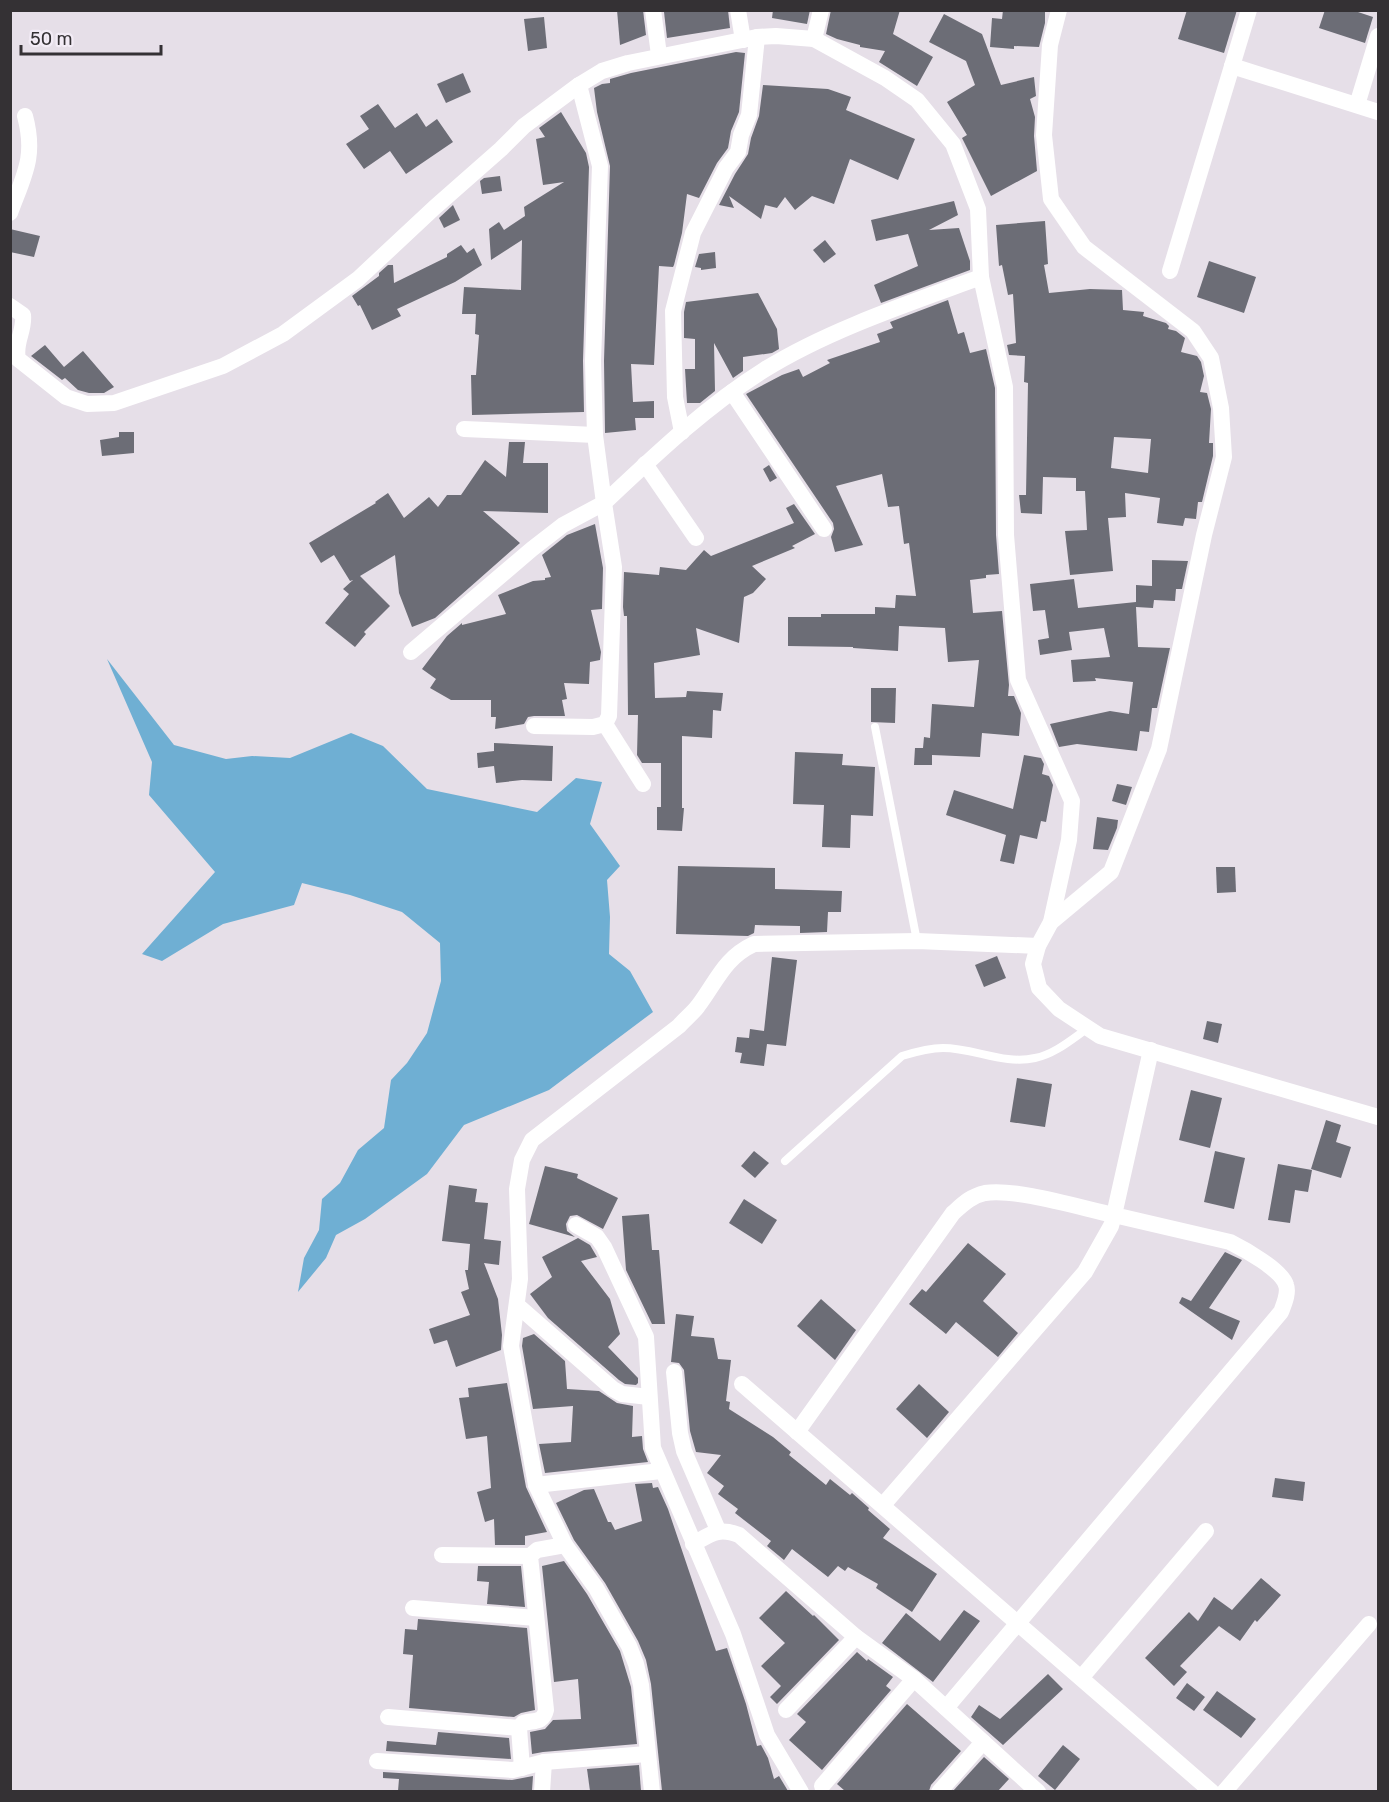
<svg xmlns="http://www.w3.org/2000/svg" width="1389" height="1802" viewBox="0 0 1389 1802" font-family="Rubik,sans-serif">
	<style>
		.water { fill: #6fafd3 }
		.building { fill: #6c6d76; fill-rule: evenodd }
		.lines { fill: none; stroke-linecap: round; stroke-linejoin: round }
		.lane { stroke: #fff; stroke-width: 8 }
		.street { stroke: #fff; stroke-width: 16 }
	</style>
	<rect width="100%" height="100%" fill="#e6dfe8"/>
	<polygon class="water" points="107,659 174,745 226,759 252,756 290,758 351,733 383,746 427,789 537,812 576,778 602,782 590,824 620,866 607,880 610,917 609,954 630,971 653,1012 549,1090 464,1125 427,1174 365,1219 336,1235 326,1258 298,1292 304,1258 319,1230 322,1199 340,1183 358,1150 384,1128 391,1080 407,1063 427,1033 441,981 440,943 402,912 350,895 302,883 294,905 223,924 162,961 142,954 215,872 149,795 152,762"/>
	<g class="building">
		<polygon points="617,10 643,10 646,35 620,45"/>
		<polygon points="676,10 728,10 730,28 667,38 664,12"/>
		<polygon points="773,10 810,10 807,24 772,18"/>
		<polygon points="831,10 900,10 893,34 933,57 917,86 879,62 885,51 860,47 860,45 837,39 826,34"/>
		<polygon points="1003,10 1045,10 1045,23 1039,47 1014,46 1014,49 990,47 992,18 1002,19"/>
		<polygon points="1187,10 1237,10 1224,53 1178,39"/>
		<polygon points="1325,10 1352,10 1373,17 1365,43 1319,28"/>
		<polygon points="944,14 982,34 1001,85 1034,77 1036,96 1030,99 1035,117 1034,136 1037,171 991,196 962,138 967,135 947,102 975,85 966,61 929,42"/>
		<polygon points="544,17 547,48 528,51 524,19"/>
		<polygon points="736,52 745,53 739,112 731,131 728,148 717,163 699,198 687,194 682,233 674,265 673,267 659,266 654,365 631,364 633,402 654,401 654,418 635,418 636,430 605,433 604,361 610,166 597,112 594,88 602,84 610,83 610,79 631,73"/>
		<polygon points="463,73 471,92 446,103 437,84"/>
		<polygon points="763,85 828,89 851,97 846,110 915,139 898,180 850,159 834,204 812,196 795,210 785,197 777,208 765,205 761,219 729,196 734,208 719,205 735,174 748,154 751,138 759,116"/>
		<polygon points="378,104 395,128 417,113 426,127 437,119 453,142 406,174 390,151 364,169 346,144 369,129 360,116"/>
		<polygon points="561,112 586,153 589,167 583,361 584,412 472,415 471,375 476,375 479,335 475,334 476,314 462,314 464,287 521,290 522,240 491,260 489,229 499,222 504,230 525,216 524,207 564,182 543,185 536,139 545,137 539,128"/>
		<polygon points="500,176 502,191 482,194 480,181 484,178"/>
		<polygon points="954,201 958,215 929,230 959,228 970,261 970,270 881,303 874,285 918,266 908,234 876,241 871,220"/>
		<polygon points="453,205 460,220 444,228 439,218"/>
		<path d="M1045 221 1048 264 1044 265 1049 293 1090 289 1122 290 1123 310 1144 312 1143 316 1166 323 1169 326 1168 329 1176 331 1185 338 1181 352 1197 356 1201 362 1204 376 1200 392 1207 393 1211 409 1209 443H1213V456L1202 502H1198L1196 519 1185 518 1183 526 1157 523 1160 498 1125 493 1126 517 1108 518 1113 571 1070 575 1065 531 1087 530 1085 491H1076V478L1043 477 1042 514 1021 513 1019 495H1026L1028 383 1024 382 1025 356 1009 355 1007 345 1016 343 1013 294 1008 295 1002 265 999 266 996 225ZM1114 437 1151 439 1148 473 1111 468Z"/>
		<polygon points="10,229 40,236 34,257 10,252"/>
		<polygon points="825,240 836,254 824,263 813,250"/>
		<polygon points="461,245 467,253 474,248 482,265 455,282 397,309 401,316 372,330 360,305 358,306 352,296 379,276 379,273 388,265 393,265 394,283 447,257 447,254"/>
		<polygon points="715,252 716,268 701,270 701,268 695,267 699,254"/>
		<polygon points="1209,261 1256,277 1244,313 1197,297"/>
		<polygon points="758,293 777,329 779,349 772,353 743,357 743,371 733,378 714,343 715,391 700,403 687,403 685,369 695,369 695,339 684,338 684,312 686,302"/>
		<polygon points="948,300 958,334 964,332 970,353 986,349 995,388 996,535 999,574 986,575 986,578 970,580 973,613 1002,611 1009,685 1008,696 1014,696 1021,713 1019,736 982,733 980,757 932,755 932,765 914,765 915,748 923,748 924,737 930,738 932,704 974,707 979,660 948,662 945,628 899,626 898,651 853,648 853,647 788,646 788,617 821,617 821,614 875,614 875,607 895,608 896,595 916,596 909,543 904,544 899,506 888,507 882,474 836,486 863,545 835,552 831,537 834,529 833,523 746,394 782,375 799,369 803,377 830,363 827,360 880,342 877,334 893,328 890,322"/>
		<polygon points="45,345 64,367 83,351 114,387 104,393 89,393 78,390 65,378 62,380 31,356"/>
		<polygon points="119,432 134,432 134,453 102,456 100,440 119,437"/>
		<polygon points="509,442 525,442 523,463 548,463 548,513 483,511 520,543 435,618 412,627 399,593 395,555 360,576 390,606 364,632 366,634 355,647 325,623 349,594 343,589 353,580 350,581 334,555 321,563 309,543 376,503 375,502 388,493 404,518 429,497 438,507 447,495 461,495 485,460 506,477"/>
		<polygon points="769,465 777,478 770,482 763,469"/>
		<polygon points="794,504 815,534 792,546 795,548 752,566 766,579 753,593 744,597 739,643 696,628 700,655 654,663 655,698 686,697 687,691 723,693 721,711 713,710 712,738 682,736 682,808 684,808 682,831 657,830 657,807 661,807 661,763 642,763 637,755 638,715 628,715 627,616 624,616 623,607 624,572 659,575 660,567 686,570 704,550 711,556 794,523 786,508"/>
		<polygon points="595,524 603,568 602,609 591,610 601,652 600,660 590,662 589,684 564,683 567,699 562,700 565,716 534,716 528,717 524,724 495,729 496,717 491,717 491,700 451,700 430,688 436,679 422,669 447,636 462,623 462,625 506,614 498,595 533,581 545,580 545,578 551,577 542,555 567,535"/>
		<polygon points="1152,560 1188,561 1182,589 1176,589 1175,601 1154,600 1153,608 1136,607 1138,647 1170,648 1157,708 1152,708 1149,732 1140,731 1137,751 1077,744 1059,747 1050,724 1110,711 1129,714 1133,682 1095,678 1096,681 1073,682 1071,660 1110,657 1104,628 1069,632 1072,650 1040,655 1038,640 1049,638 1045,610 1033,611 1030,584 1074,579 1078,608 1136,602 1136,585 1152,586"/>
		<polygon points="871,688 896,688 895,723 871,722"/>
		<polygon points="494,743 553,746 552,781 522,780 496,783 494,766 478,768 477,753 494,751"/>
		<polygon points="795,752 843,754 842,765 875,767 873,816 851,815 850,848 822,847 824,805 793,804"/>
		<polygon points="1024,755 1041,758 1044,764 1042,774 1049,776 1053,785 1046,822 1041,821 1037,839 1020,835 1014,864 1000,861 1006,835 946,815 954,790 1013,809"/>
		<polygon points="1117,784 1132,787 1126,805 1112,801"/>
		<polygon points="1097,817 1118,820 1117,828 1108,850 1093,849"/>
		<polygon points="678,866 775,868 775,889 842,891 841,912 828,912 827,932 800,933 800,926 755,925 754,933 748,936 676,934"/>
		<polygon points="1216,867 1235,867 1236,892 1217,893"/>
		<polygon points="997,956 1006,978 984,987 975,965"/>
		<polygon points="772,957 797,960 786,1046 767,1044 764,1066 740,1063 742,1053 735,1052 737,1037 749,1038 750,1029 764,1031"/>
		<polygon points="1207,1021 1222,1024 1218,1043 1203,1039"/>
		<polygon points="1017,1078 1052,1084 1045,1127 1010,1122"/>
		<polygon points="1191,1090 1222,1098 1210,1148 1179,1140"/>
		<polygon points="1326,1120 1341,1125 1336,1142 1351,1147 1341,1178 1311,1169"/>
		<polygon points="754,1151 769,1163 755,1178 741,1166"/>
		<polygon points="1215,1151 1245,1158 1234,1209 1204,1202"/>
		<polygon points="1278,1164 1312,1170 1308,1192 1295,1190 1290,1223 1268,1220"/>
		<polygon points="545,1166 578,1174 577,1178 618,1198 603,1229 577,1215 570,1216 566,1224 567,1231 575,1237 529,1224"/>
		<polygon points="449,1185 477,1189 475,1202 488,1203 484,1239 501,1241 499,1265 484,1263 498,1299 502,1335 501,1350 456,1367 447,1340 434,1344 429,1329 470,1315 461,1292 469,1289 465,1270 468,1270 470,1244 442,1241"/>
		<polygon points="744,1199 777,1220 762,1244 729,1223"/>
		<polygon points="649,1214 652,1250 659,1250 665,1324 652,1324 626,1270 622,1216"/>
		<polygon points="578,1238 590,1245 597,1257 581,1261 610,1299 620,1334 608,1347 638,1378 638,1383 636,1385 625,1384 619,1380 548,1318 530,1294 552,1277 542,1257"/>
		<polygon points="968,1243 1006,1274 983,1301 1018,1333 998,1357 956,1322 946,1334 909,1304 922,1289 926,1292"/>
		<polygon points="1225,1252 1242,1260 1209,1308 1240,1321 1232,1340 1179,1303 1182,1297 1191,1301"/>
		<polygon points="821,1299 856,1330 835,1360 797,1326"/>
		<polygon points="676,1314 694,1316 691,1336 714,1338 718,1359 731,1360 726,1401 730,1402 729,1409 773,1437 791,1452 789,1455 826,1485 830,1479 850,1495 852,1493 869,1508 868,1510 890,1529 883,1538 937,1574 912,1612 876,1588 878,1584 848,1567 845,1571 838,1566 828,1577 792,1549 784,1560 767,1546 771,1541 735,1513 738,1509 718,1494 724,1486 707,1473 721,1455 696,1452 690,1431 684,1370 679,1363 671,1362"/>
		<polygon points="534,1334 565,1361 567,1389 599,1391 617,1403 633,1406 632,1437 642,1436 643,1449 648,1462 545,1473 539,1444 571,1442 573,1406 533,1409 522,1346 523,1338"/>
		<polygon points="507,1383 526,1487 547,1532 525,1536 525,1545 495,1545 494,1519 485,1522 477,1492 491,1488 487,1436 466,1439 459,1398 469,1397 468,1388"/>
		<polygon points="919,1384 949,1412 927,1438 896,1409"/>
		<polygon points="1275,1478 1305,1482 1303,1501 1272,1497"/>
		<polygon points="652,1483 653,1488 658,1487 668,1509 716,1651 727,1648 746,1704 757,1746 761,1745 768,1758 774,1779 779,1776 788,1791 662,1791 651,1684 646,1660 638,1641 605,1583 574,1540 556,1503 584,1490 594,1489 608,1522 611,1522 615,1530 642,1521 635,1484"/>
		<polygon points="564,1561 587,1594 620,1651 631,1687 637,1744 543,1752 532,1754 530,1732 545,1729 553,1720 581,1719 578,1679 554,1682 542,1566"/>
		<polygon points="478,1566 521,1566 525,1607 487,1604 489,1582 477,1581"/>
		<polygon points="1261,1578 1281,1595 1257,1622 1255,1620 1240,1641 1219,1626 1180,1666 1187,1672 1174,1686 1145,1658 1189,1612 1198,1621 1214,1597 1232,1610"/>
		<polygon points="786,1591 813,1616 814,1615 839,1640 777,1704 770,1697 781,1686 761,1666 785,1643 759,1618"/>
		<polygon points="964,1610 980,1621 933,1682 882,1643 906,1613 940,1641"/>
		<polygon points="418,1619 527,1628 535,1710 521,1713 514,1717 409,1708 413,1655 403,1654 405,1629 417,1630"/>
		<polygon points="857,1652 867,1661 868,1659 893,1677 886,1686 891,1690 822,1770 789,1740 806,1722 797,1714"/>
		<polygon points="1048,1674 1063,1689 1003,1745 971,1717 979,1705 1000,1719"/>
		<polygon points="1187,1683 1205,1697 1194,1711 1176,1698"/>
		<polygon points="1217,1691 1256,1719 1241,1738 1203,1710"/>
		<polygon points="907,1704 961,1751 931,1785 929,1791 845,1791 837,1784"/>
		<polygon points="438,1732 509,1738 511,1759 386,1751 387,1741 436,1745"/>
		<polygon points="1063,1745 1080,1759 1055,1790 1038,1776"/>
		<polygon points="984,1757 1009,1779 998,1791 953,1791"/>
		<polygon points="639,1765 641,1791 590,1791 587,1769"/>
		<polygon points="383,1772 512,1780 533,1776 532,1791 398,1791 399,1779 383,1778"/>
	</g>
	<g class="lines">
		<g class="lane">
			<polyline points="875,727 917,941"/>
			<path d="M785 1161 902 1056C915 1052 929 1048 943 1048 974 1048 1004 1065 1035 1058 1055 1054 1072 1039 1088 1028"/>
		</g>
		<g class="street">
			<polyline points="653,10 659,55"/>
			<polyline points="738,10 743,40"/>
			<polyline points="814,39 821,10"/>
			<polyline points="1232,66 1378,112"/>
			<path d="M579 85 600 166 593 361 595 435 604 503C654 456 705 407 764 370 828 330 910 303 981 277"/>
			<polyline points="1357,105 1378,36"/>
			<path d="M10 213C24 175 36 157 25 116"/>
			<polyline points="1170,271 1249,10"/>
			<path d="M10 306 23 315C25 331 14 343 18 359L66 397 87 404 114 403 223 366 283 334 358 279 434 208 501 149 524 126 579 85 602 71 628 63 757 37 776 36 814 39 885 78 917 100 953 144 978 209 981 277 1005 387 1006 535 1018 680 1072 801 1069 840 1051 922 1038 946 1033 964 1039 988 1059 1009 1100 1036 1378 1117"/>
			<polyline points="732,392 824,529"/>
			<polyline points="464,429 595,435"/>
			<polyline points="682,432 675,397 673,311 693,233 726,168 738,152 741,135 749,115 757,37"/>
			<polyline points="645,464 696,538"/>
			<polyline points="411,652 532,549 563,525 604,503 614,567 609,716 605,724 593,727 534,726"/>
			<polyline points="605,724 643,784"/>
			<polyline points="1051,922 1111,872 1159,749 1204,535 1224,457 1221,408 1211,358 1193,331 1084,247 1051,199 1044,135 1050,45 1059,10"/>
			<polyline points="576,1225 597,1237 604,1247 646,1337 653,1448 733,1634 767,1735 801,1792"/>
			<polyline points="517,1305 613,1389 622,1394 649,1397"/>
			<polyline points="674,1372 680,1433 684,1451 718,1530"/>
			<polyline points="742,1384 1212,1792"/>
			<path d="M797 1432 953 1213C963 1204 971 1196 985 1193 1016 1188 1081 1208 1114 1215L1111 1226 1085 1272 883 1505"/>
			<path d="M536 1485 511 1346 520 1279 517 1189 522 1160 532 1140 679 1026C685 1019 693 1013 698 1006 717 981 724 958 754 944L917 941 1038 946"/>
			<path d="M693 1544C711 1534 718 1527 739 1535L856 1637 914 1679 1038 1792"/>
			<polyline points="442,1555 530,1556"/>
			<polyline points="413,1608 536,1618"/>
			<polyline points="1081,1678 1206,1531"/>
			<path d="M946 1708 1281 1312C1284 1304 1289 1293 1286 1285 1282 1270 1244 1249 1230 1242L1114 1215 1151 1050"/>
			<polyline points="786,1710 856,1637"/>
			<polyline points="388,1717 519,1728"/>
			<polyline points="377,1761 513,1770 544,1762 647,1754"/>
			<path d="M522 1768 519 1728 523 1723C535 1720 543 1723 546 1710L530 1556 537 1550 565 1545"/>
			<polyline points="822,1786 914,1679"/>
			<polyline points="542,1792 544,1762"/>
			<polyline points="652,1792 641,1685 636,1664 629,1646 596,1588 565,1545 536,1485 661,1471"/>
			<polyline points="939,1792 983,1742"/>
			<polyline points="1224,1792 1369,1624"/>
		</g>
	</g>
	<rect width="1389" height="1802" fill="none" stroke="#343134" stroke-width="24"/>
	<path d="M21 45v9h140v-9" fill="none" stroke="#343134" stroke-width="3"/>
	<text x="30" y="45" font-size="18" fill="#343134" stroke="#f3ecf6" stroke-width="4.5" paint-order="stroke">50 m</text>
</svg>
